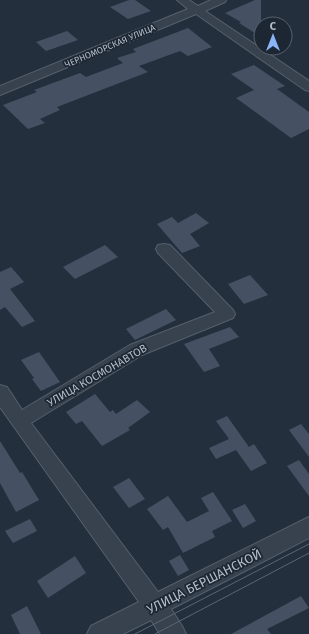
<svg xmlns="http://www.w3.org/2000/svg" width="309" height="634" viewBox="0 0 309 634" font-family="'Fira Sans',sans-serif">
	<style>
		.building { fill: #455162 }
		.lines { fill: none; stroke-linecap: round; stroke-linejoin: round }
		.street-casing { stroke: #565f6c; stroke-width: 2 }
		.street { fill: #38414e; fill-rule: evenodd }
		.tram { stroke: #5a6575; stroke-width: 1 }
		.labels { text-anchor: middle; stroke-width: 3.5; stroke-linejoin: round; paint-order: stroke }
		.far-street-label { font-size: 9px; fill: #b4bcc9; stroke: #1d2633 }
		.street-label { font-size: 11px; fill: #b4bcc9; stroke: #1d2633 }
		.near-street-label { font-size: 13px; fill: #b4bcc9; stroke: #1d2633 }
	</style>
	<rect width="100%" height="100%" fill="#242f3e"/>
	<g class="building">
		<polygon points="129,0 135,0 151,11 128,19 110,7"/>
		<polygon points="255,0 261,0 261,37 239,23 241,22 225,13"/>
		<polygon points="188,28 212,47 188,56 180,51 139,66 148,72 57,107 60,110 40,119 45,123 28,129 3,105 37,92 34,90 80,73 86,77 123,63 117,58 136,52 133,49"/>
		<polygon points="67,31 78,40 46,51 36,42"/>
		<polygon points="254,65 285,86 277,89 309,112 309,129 291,138 236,98 254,90 231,74"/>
		<polygon points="196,213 209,223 190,234 200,246 182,253 157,224 172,217 178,223"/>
		<polygon points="105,245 118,257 75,279 63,267"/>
		<polygon points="11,267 24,282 10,289 35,321 22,327 5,307 0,310 0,272"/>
		<polygon points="250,275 268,295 244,304 228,284"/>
		<polygon points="166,309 176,320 135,340 126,329"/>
		<polygon points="230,327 239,337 209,349 220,366 204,372 184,344"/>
		<polygon points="39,352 60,382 41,391 32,379 34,378 21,360"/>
		<polygon points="95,394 110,412 113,410 116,414 137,400 150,412 128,428 130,430 102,446 82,421 76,424 66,412"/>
		<polygon points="227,416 249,447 254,444 267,463 251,471 236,450 216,459 209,448 229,439 216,421"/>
		<polygon points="301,424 309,434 309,457 289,430"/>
		<polygon points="0,441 20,473 22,472 39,500 16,512 0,483"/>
		<polygon points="299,460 309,474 309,496 287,466"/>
		<polygon points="129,478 145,499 129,508 113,487"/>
		<polygon points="213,492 232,521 212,531 215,537 183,553 168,527 163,530 147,509 168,496 187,522 209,511 201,498"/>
		<polygon points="245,504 256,521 243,528 232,510"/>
		<polygon points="30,519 37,531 13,543 5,531"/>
		<polygon points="180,555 189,570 178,576 169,561"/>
		<polygon points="75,556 86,573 48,598 37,581"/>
		<polygon points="301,596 309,608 267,629 271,634 231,634"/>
		<polygon points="27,606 41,634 20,634 11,615"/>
	</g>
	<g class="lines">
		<g class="street-casing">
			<g id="street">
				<polygon points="177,0 189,0 198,6 211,0 226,0 225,2 205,11 309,81 309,91 305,90 196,14 0,95 0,86 188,9"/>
				<polygon points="164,244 170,245 233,310 235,314 233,318 142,355 31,423 158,592 309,517 309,538 171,609 182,626 186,634 160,634 151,620 123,634 87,634 91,626 139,602 0,407 0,385 7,387 22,410 130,345 215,312 158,253 156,249 158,245"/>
			</g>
		</g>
		<use href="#street" class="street"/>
		<g class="tram">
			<polyline points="135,634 309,544"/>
			<polyline points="155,634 309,553"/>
		</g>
	</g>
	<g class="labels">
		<g class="far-street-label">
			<text transform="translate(110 46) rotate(-23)" y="3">ЧЕРНОМОРСКАЯ УЛИЦА</text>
		</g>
		<g class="street-label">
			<text transform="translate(97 375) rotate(-30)" y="4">УЛИЦА КОСМОНАВТОВ</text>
		</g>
		<g class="near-street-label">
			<text transform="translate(204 581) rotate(-27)" y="5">УЛИЦА БЕРШАНСКОЙ</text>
		</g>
	</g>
	<g transform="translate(273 36)"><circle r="19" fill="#1d2633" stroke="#59626f"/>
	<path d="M0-3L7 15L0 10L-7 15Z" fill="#8ab4f8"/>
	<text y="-6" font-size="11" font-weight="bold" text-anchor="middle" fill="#b4bcc9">С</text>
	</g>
</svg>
